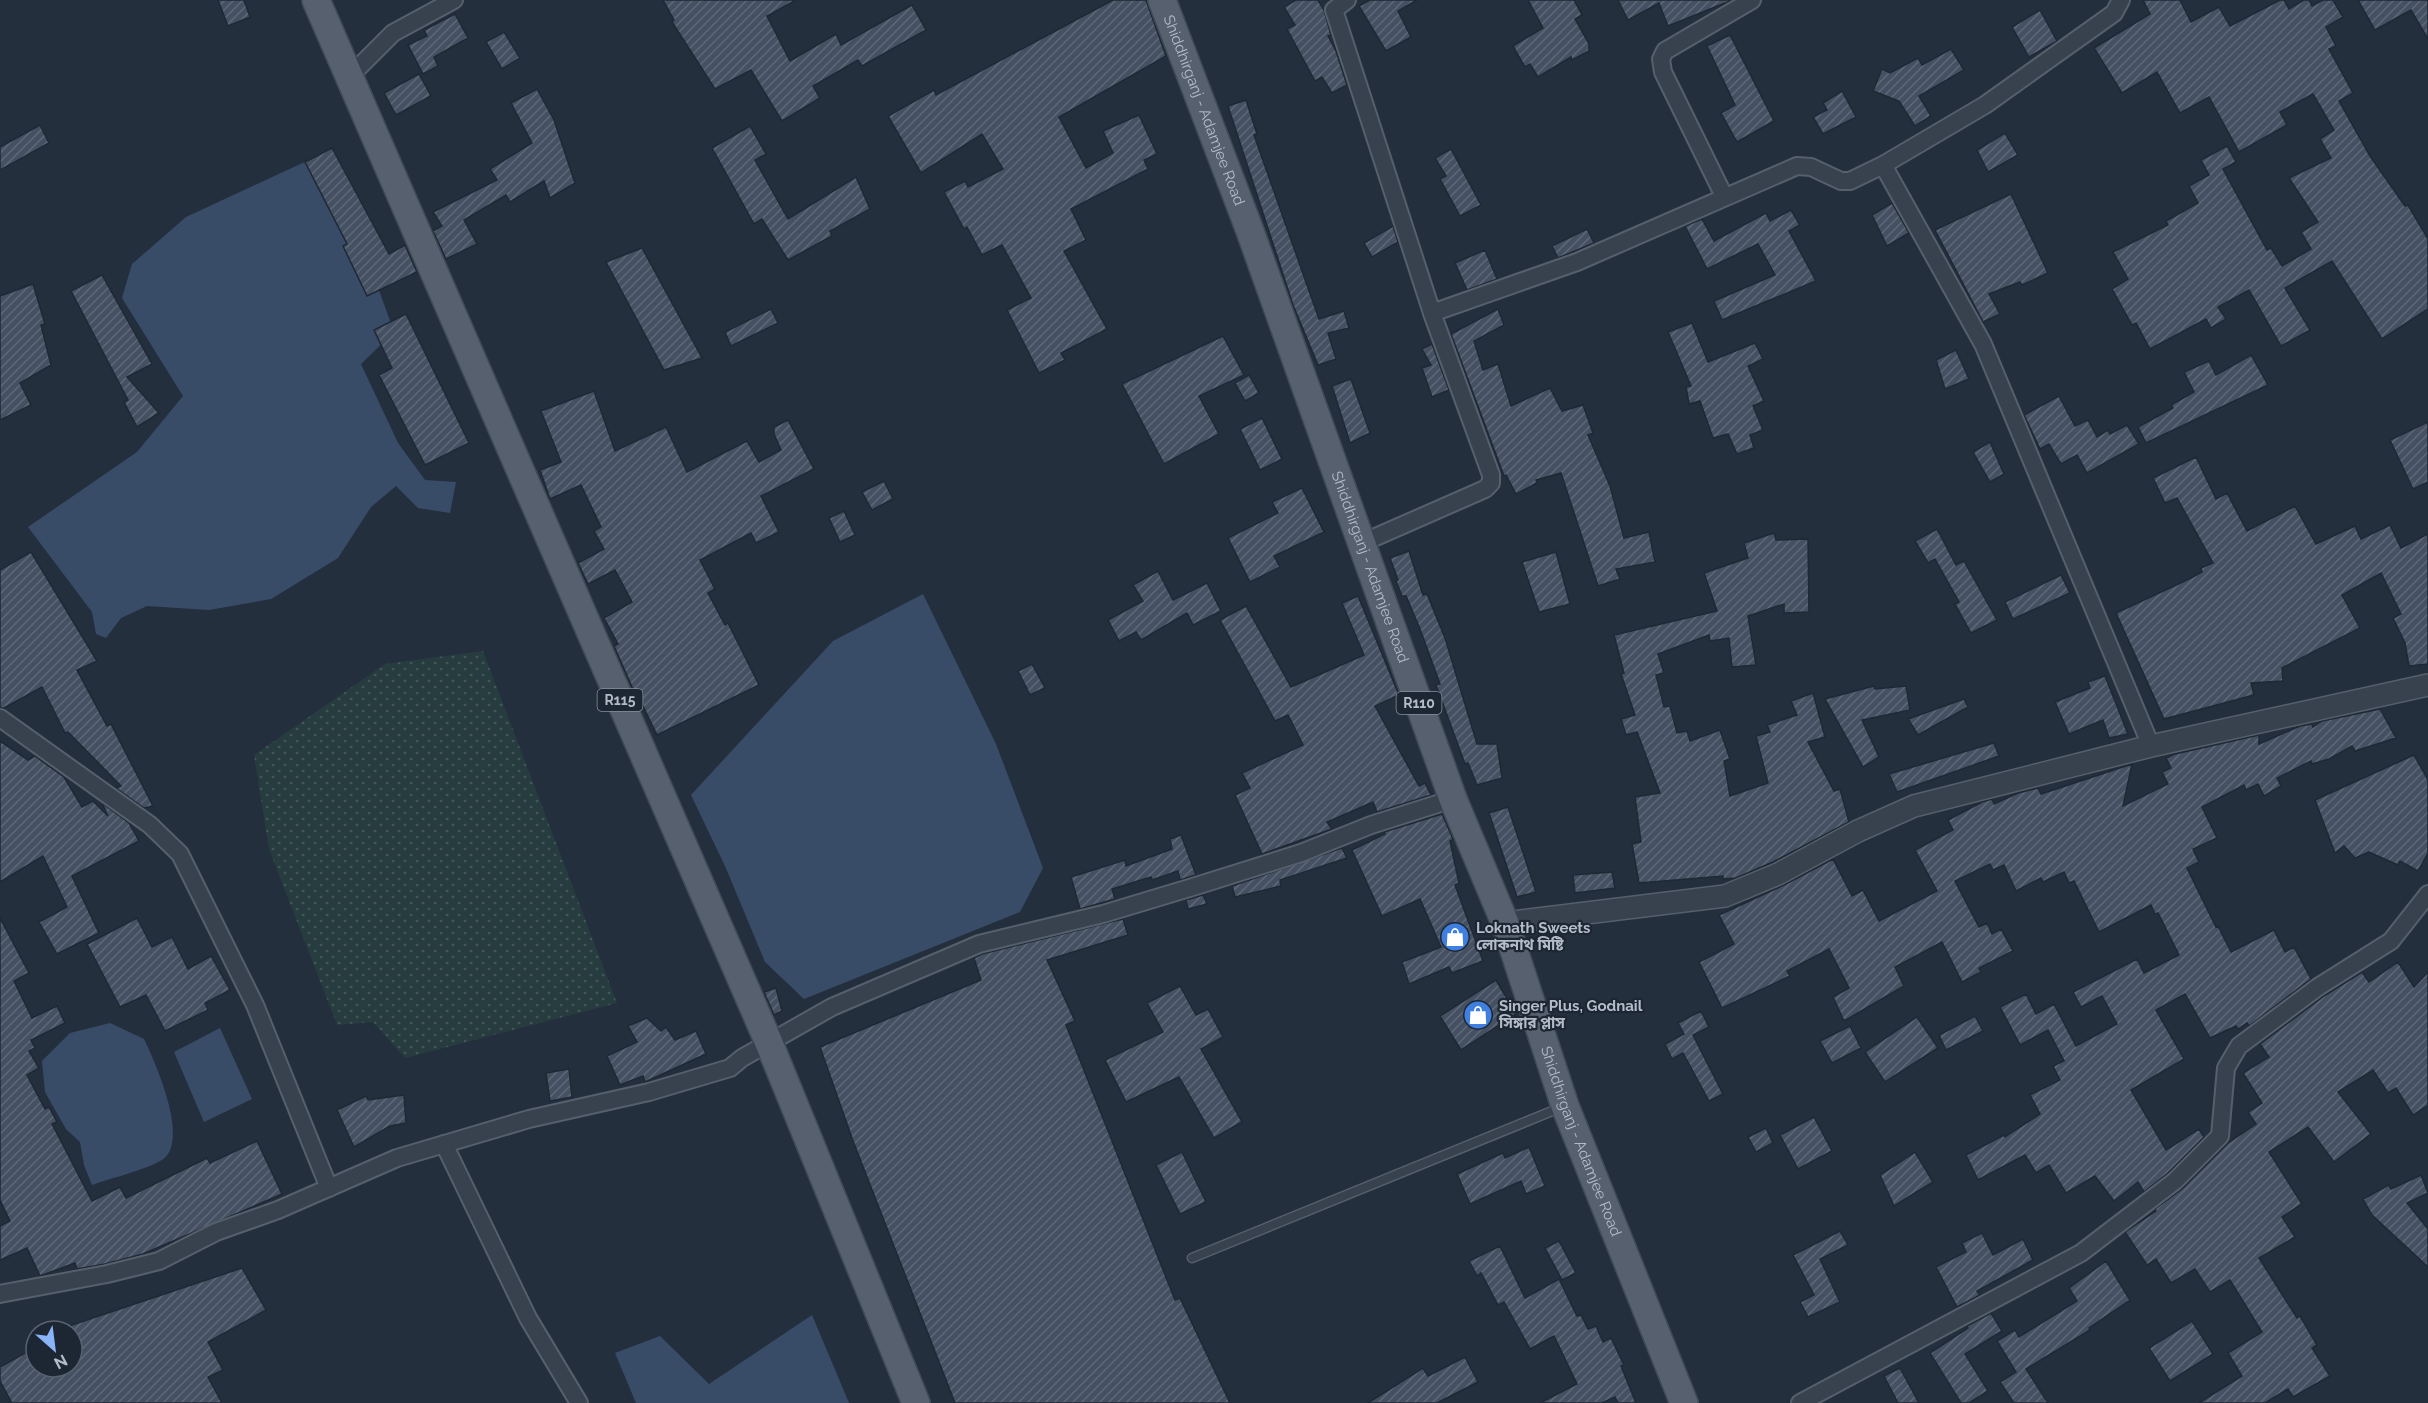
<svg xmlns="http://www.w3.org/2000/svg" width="2428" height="1403" viewBox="0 0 2428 1403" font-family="Raleway,'Noto Sans Bengali',sans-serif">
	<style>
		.green { fill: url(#green-dots) }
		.water { fill: #394c67 }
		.building { fill: url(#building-hatch); stroke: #1f2835; stroke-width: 1.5 }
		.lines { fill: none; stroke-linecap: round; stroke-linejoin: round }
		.service-casing { stroke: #565f6c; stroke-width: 11 }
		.minor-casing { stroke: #565f6c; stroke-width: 20 }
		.tertiary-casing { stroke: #565f6c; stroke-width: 24 }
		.primary-casing { stroke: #414a57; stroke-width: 30 }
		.service { stroke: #38414e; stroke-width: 8 }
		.minor { stroke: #38414e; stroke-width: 16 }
		.tertiary { stroke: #38414e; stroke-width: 21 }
		.primary { stroke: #56606e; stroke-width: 27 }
		.labels { text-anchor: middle; stroke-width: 4.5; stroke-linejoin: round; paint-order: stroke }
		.shield { fill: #1d2633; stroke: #878f9c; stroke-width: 1.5 }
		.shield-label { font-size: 14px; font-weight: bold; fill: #b4bcc9 }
		.street-label { font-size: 15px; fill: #b4bcc9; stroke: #1d2633 }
		.poi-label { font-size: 15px; font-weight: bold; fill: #b4bcc9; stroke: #1d2633; text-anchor: start }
	</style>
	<defs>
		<pattern id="green-dots" width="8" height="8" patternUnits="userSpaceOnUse" patternTransform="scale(1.5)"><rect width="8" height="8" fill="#263c3f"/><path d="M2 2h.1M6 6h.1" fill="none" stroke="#435659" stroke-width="1.8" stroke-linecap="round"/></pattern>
		<pattern id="building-hatch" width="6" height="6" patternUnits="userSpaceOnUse" patternTransform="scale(1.5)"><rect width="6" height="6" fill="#455162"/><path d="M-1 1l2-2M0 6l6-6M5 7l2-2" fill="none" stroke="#5d6877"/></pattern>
	</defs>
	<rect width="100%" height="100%" fill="#242f3e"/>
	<polygon class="green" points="483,651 617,1003 405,1058 373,1022 337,1025 269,849 254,755 385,664"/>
	<g class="water">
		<polygon points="322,154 357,229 394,332 361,364 398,443 425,480 456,482 450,513 418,508 396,486 371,507 338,558 271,599 209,610 147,606 121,618 106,638 96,634 92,612 28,527 137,452 183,396 122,298 132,264 186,217"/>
		<polygon points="923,594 996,744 1043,868 1020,912 804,999 765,962 725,866 691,795 833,641"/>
		<path d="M110 1023 144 1039C155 1062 191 1142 162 1160 145 1170 111 1178 92 1185L84 1165 80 1142 66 1129 45 1092 42 1061 70 1033Z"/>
		<polygon points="220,1028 252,1099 204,1122 174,1052"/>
		<polygon points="812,1315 849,1403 636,1403 615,1353 660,1336 709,1384"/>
	</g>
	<g class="building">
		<polygon points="218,0 244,0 250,17 228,26"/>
		<polygon points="663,0 796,0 767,16 790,61 836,34 841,45 912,5 926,30 862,66 858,60 813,86 820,98 782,121 751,70 715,89 672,22 674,20"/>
		<polygon points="1113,0 1146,0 1166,56 1059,117 1086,168 1113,153 1103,131 1139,115 1157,154 1144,160 1148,169 1071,209 1086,240 1064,251 1107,329 1061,353 1065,360 1039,373 1007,310 1031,298 1002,245 982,255 967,227 964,229 944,192 965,181 968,187 1003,169 982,134 921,173 888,116 934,90 936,95"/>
		<polygon points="1296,0 1318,0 1324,10 1331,35 1328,36 1336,51 1347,85 1332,93 1322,77 1315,81 1287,29 1295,25 1284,7"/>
		<polygon points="1370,0 1417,0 1398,11 1411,37 1386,51 1359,6"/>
		<polygon points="1528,0 1574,0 1582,15 1575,19 1589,44 1589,51 1572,60 1571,57 1538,77 1530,64 1525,67 1513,46 1543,28"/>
		<polygon points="1618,0 1730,0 1730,1 1668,26 1659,3 1628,20"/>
		<polygon points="2143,0 2180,0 2191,22 2219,7 2230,26 2280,0 2284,0 2289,9 2304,0 2309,0 2312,6 2323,0 2333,0 2343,17 2326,27 2336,46 2329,49 2353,93 2339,101 2370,156 2405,206 2408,205 2428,239 2428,309 2382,339 2332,261 2285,288 2310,330 2281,346 2249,290 2218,307 2226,319 2211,328 2206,319 2150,349 2136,323 2132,325 2112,289 2128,279 2113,252 2168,225 2166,221 2198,203 2189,186 2209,175 2201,160 2227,146 2236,162 2223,169 2267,250 2271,248 2282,266 2311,249 2301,232 2318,222 2289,178 2331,158 2320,139 2334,130 2313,94 2280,112 2287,125 2239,152 2209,97 2180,113 2157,72 2122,93 2094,48 2150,14"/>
		<polygon points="2358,0 2428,0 2428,39 2411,10 2375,30"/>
		<polygon points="2040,10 2057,41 2029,57 2012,27"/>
		<polygon points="455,14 468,38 434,57 438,66 423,74 408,45 427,36 424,30"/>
		<polygon points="504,32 520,58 502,69 486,42"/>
		<polygon points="1730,35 1774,121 1737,142 1721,113 1735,105 1707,46"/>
		<polygon points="1951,49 1964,70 1919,96 1931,116 1915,126 1899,101 1873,91 1882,69 1890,73 1918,58 1922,65"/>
		<polygon points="419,74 431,96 396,115 384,93"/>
		<polygon points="537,89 554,120 575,183 550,198 544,181 510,202 506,195 464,220 477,244 446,259 433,231 442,226 433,212 497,180 490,169 532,143 511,103"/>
		<polygon points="1842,91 1856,117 1823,134 1813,117 1827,110 1823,103"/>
		<polygon points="1246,100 1257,134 1254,135 1319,319 1344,311 1349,328 1328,333 1336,359 1318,365 1293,305 1228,106"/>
		<polygon points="40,125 49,143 0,170 0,147"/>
		<polygon points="750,126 766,154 755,160 788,219 856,177 870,209 830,231 832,236 788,260 762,219 754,224 712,148"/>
		<polygon points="2005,133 2018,155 1988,172 1977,150"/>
		<polygon points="332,148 389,254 405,245 417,272 367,296 343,246 347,244 305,162"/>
		<polygon points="1451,149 1481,205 1460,216 1440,179 1446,176 1435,158"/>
		<polygon points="2011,194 2048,273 2022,285 2020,282 1989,294 2000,314 1983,322 1935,230"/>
		<polygon points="1892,203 1909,233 1887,246 1872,215"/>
		<polygon points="1791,210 1800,225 1789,231 1816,281 1722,320 1714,301 1775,275 1758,244 1707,269 1685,226 1702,219 1714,241 1766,213 1770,221"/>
		<polygon points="1393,226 1398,242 1372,257 1364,243"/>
		<polygon points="1587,229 1594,243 1558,258 1552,246"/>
		<polygon points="642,248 702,358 664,370 606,262"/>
		<polygon points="1485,250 1497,279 1467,290 1455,263"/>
		<polygon points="102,275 152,364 127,377 159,413 137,427 124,402 128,400 71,291"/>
		<polygon points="33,284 45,324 41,325 51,365 20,383 31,405 0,420 0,296"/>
		<polygon points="771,309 778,323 731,346 725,332"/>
		<polygon points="1498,309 1504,325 1474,341 1483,370 1498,364 1511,406 1550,388 1562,411 1583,405 1593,433 1588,435 1610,486 1624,538 1649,532 1655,562 1616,569 1620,579 1598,586 1561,473 1536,480 1537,483 1516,494 1506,475 1504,476 1451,334"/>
		<polygon points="406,314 469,443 425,465 379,375 392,368 374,330"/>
		<polygon points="1692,323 1708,362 1755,343 1763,359 1748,366 1764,401 1753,406 1763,430 1750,435 1754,448 1737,454 1728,434 1713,438 1700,401 1689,404 1686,387 1691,386 1668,332"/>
		<polygon points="1223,336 1244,375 1199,396 1219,434 1164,464 1122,384"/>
		<polygon points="1432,344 1449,390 1432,397 1422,368 1431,365 1422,349"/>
		<polygon points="1956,350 1969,379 1945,389 1936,360"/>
		<polygon points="2251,355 2268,385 2146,443 2138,427 2173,408 2171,405 2194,392 2184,372 2209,361 2216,375"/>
		<polygon points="1249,375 1259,393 1245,401 1235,383"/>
		<polygon points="1351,379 1370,433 1350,443 1332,386"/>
		<polygon points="594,391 615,451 666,427 687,472 747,441 759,462 781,450 774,434 774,427 788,420 814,469 761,496 779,532 756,543 751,533 700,560 715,589 708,593 725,625 728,623 759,685 657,735 641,702 639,703 614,646 618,644 604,618 632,602 615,570 588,584 578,563 604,549 594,531 601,527 581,485 550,499 540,470 561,462 541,411"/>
		<polygon points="2059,396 2075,426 2088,420 2097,437 2108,430 2110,434 2127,425 2139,444 2087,473 2077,455 2061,464 2049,444 2040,449 2024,415"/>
		<polygon points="1262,418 1282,459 1260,470 1240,429"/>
		<polygon points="2428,422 2428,482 2413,489 2390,440"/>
		<polygon points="1990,442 2004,474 1990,482 1973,452"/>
		<polygon points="2196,457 2216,499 2227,493 2247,531 2295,506 2316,544 2355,526 2361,539 2390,525 2401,548 2428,534 2428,664 2409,666 2405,643 2393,618 2401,614 2381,573 2342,595 2360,628 2282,668 2283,681 2251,683 2254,695 2164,719 2116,613 2187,580 2202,572 2201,568 2213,563 2177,498 2165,503 2153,478"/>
		<polygon points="884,481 893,499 872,510 862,492"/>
		<polygon points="1302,488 1324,532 1274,556 1280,567 1250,582 1228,538 1278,513 1272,502"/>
		<polygon points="844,511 855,535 840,542 829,518"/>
		<polygon points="1937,529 1956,565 1964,561 1997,620 1971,633 1955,604 1959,602 1935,559 1928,563 1915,541"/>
		<polygon points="1774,533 1776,540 1808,539 1809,612 1784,613 1784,604 1748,616 1756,665 1732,667 1729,638 1710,641 1709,635 1658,654 1664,673 1656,675 1664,707 1670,706 1677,733 1687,731 1690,741 1720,730 1730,759 1724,761 1730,796 1768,783 1756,736 1770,732 1767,725 1797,715 1791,701 1813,693 1825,737 1808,742 1834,791 1840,789 1849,822 1773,862 1736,878 1723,879 1723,876 1639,883 1632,844 1641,842 1635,797 1660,793 1637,732 1626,735 1621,719 1635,715 1621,674 1624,673 1614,635 1717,611 1704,573 1748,558 1744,543"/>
		<polygon points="1409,551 1423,595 1427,594 1445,638 1477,744 1497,744 1502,778 1477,785 1468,763 1465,764 1436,685 1440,684 1420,629 1406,596 1402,596 1396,581 1398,580 1390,558"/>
		<polygon points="31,552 97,661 77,670 107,726 111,724 153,806 144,808 116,788 121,786 68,732 65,733 42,687 4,708 0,708 0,570"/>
		<polygon points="1556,552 1570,604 1539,612 1522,562"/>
		<polygon points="1158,571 1173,600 1207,583 1221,611 1193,625 1187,613 1141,640 1136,632 1119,641 1108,620 1143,601 1133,585"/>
		<polygon points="2061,575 2070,593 2013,619 2005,602"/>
		<polygon points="1358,596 1399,695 1375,706 1419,786 1425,783 1431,795 1377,812 1373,802 1327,822 1332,829 1262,854 1235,795 1250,788 1242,773 1303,745 1288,715 1275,721 1220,620 1246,606 1291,687 1364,655 1342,603"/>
		<polygon points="1032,664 1045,688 1030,695 1018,671"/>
		<polygon points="2105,676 2128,734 2109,738 2103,720 2069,734 2055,702 2090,688 2088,682"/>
		<polygon points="1874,686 1875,689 1906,686 1910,710 1862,720 1879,757 1863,767 1825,699"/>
		<polygon points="1964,699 1968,707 1918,735 1908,719"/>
		<polygon points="2380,709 2396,738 2355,751 2352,746 2329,759 2312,764 2311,761 2277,778 2281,786 2264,796 2258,784 2246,790 2244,785 2202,807 2217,838 2193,849 2199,862 2187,868 2216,927 2218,926 2231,952 2274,930 2285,952 2294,947 2311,979 2249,1026 2247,1023 2238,1029 2236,1026 2210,1038 2185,994 2156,1010 2184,1059 2131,1090 2166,1150 2199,1129 2204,1137 2168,1173 2144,1192 2138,1182 2114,1201 2095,1176 2066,1193 2049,1165 2036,1173 2025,1155 1978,1180 1966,1155 2004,1135 2005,1137 2040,1114 2030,1095 2060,1080 2053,1066 2064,1061 2048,1030 2020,1045 2000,1007 2026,994 2036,1014 2054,1004 2076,1046 2117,1024 2102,996 2081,1007 2073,992 2137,959 2144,973 2179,955 2158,913 2155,914 2151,905 2099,932 2074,881 2069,883 2064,872 2043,882 2041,878 2016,891 2004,865 1993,870 1990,864 1955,881 1979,927 1987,923 1992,934 2001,929 2013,951 1979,968 1981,972 1962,982 1942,942 1895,967 1904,986 1844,1021 1833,997 1849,988 1829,949 1787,971 1790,976 1722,1008 1699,962 1734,944 1719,915 1784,885 1833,859 1852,896 1863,890 1879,921 1937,891 1915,850 1953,830 1948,820 1982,802 1992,799 1994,804 2018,793 2038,788 2041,794 2132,764 2123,806 2168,784 2162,772 2171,768 2166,758 2175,754 2259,735 2259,744 2300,726 2312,724 2313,727 2322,721"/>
		<polygon points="0,741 28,760 35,756 64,777 82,807 93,801 108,816 102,803 129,823 139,841 72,876 99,933 57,954 39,922 67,907 43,856 0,882"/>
		<polygon points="1994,743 1999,756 1897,792 1889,774"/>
		<polygon points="2414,755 2428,780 2428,853 2418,871 2400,861 2398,865 2369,852 2355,858 2344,846 2335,853 2315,800"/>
		<polygon points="1508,807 1536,892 1517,897 1489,813"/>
		<polygon points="1442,814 1453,839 1450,841 1459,883 1455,885 1483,961 1452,973 1449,967 1409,984 1402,962 1441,947 1420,899 1382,916 1352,850 1385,834 1384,832"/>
		<polygon points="1181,835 1196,875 1180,880 1178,871 1152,880 1151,877 1112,889 1115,899 1080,909 1071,877 1125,860 1126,866 1172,849 1170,839"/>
		<polygon points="1342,848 1347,858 1280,880 1281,886 1235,897 1232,886"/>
		<polygon points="1612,872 1615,888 1575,893 1573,875"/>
		<polygon points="1203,895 1207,904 1188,909 1186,900"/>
		<polygon points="0,918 29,973 14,981 32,1018 57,1006 65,1023 31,1040 35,1048 29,1051 39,1068 27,1075 45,1109 49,1107 57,1122 52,1124 92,1201 120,1187 126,1198 207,1158 210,1163 257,1141 282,1194 143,1254 105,1264 77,1269 75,1263 40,1276 27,1248 0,1260 0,1226 10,1221 0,1200"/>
		<polygon points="137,918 152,947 172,937 188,969 211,956 230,990 205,1003 208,1010 165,1031 146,995 120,1007 87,944"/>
		<polygon points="1123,919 1128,935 1047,960 1075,1021 1066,1025 1175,1300 1180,1298 1230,1403 955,1403 853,1141 820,1047 981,980 974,958 982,954"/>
		<polygon points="2398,962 2414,987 2428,972 2428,1105 2413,1115 2396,1088 2388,1093 2373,1070 2338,1092 2371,1134 2334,1162 2308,1127 2269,1152 2302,1204 2282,1217 2295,1237 2259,1258 2297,1318 2300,1316 2317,1345 2312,1348 2330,1376 2293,1397 2288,1389 2265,1403 2199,1403 2242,1376 2228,1353 2262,1332 2230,1280 2210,1292 2195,1269 2171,1283 2156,1259 2147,1265 2125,1232 2156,1211 2155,1209 2182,1189 2228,1143 2256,1124 2248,1112 2262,1103 2243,1073 2269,1057 2260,1044 2324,996 2362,972 2369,982"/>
		<polygon points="1496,980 1516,1014 1461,1050 1440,1016"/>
		<polygon points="1180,986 1196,1015 1208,1009 1223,1037 1201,1049 1242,1122 1214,1138 1179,1077 1126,1102 1105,1060 1163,1032 1147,1003"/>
		<polygon points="776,988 782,1011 774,1015 764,992"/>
		<polygon points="1701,1011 1709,1027 1693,1035 1723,1094 1709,1101 1683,1053 1672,1059 1665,1044 1684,1034 1678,1023"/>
		<polygon points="1975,1016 1983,1031 1946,1050 1939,1035"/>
		<polygon points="1917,1017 1938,1048 1885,1082 1865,1052"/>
		<polygon points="647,1018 661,1031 666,1027 675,1040 696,1031 706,1054 645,1082 643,1076 620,1085 607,1056 637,1042 628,1026"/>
		<polygon points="1850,1026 1861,1048 1832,1063 1820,1041"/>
		<polygon points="569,1069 572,1097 550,1101 546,1073"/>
		<polygon points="404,1095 406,1123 390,1126 354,1147 337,1110 366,1096 368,1100"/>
		<polygon points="1814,1117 1832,1151 1798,1169 1780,1135"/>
		<polygon points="1766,1128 1773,1143 1756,1152 1748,1137"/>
		<polygon points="1529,1147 1545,1186 1526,1194 1521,1181 1470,1204 1457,1174 1503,1153 1505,1158"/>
		<polygon points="1182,1152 1206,1202 1180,1214 1156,1165"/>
		<polygon points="1915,1152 1933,1182 1894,1206 1880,1175"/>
		<polygon points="2421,1175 2428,1193 2407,1203 2428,1229 2428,1267 2372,1215 2363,1199 2389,1185 2391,1189"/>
		<polygon points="1840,1231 1848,1245 1820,1259 1840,1302 1808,1317 1800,1302 1814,1295 1793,1255"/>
		<polygon points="1982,1233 1993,1255 2023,1239 2033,1260 1977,1291 1980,1295 1957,1307 1936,1267 1966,1252 1962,1243"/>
		<polygon points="1559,1241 1576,1273 1562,1280 1545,1248"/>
		<polygon points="1500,1246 1525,1298 1559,1279 1577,1316 1581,1315 1588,1329 1596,1326 1603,1342 1611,1338 1624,1365 1621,1366 1636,1403 1618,1403 1615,1397 1602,1403 1540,1403 1577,1384 1554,1336 1530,1349 1504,1302 1498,1305 1481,1273 1477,1276 1469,1261"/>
		<polygon points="2106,1261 2130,1300 2089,1328 2090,1330 2026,1369 2048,1403 2014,1403 2000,1382 2016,1372 1997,1341 2015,1330 2019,1337 2077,1301 2069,1288"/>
		<polygon points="242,1268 266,1310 208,1342 223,1370 208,1377 222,1403 12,1403 0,1381 0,1367 36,1347 36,1367 72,1367 72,1331 69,1331 69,1326"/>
		<polygon points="1991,1313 2002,1331 1965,1354 1988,1391 1969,1403 1961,1403 1930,1353 1968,1328 1967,1326"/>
		<polygon points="2192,1321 2213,1354 2170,1381 2149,1348"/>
		<polygon points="1465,1357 1478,1382 1437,1403 1368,1403 1423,1368 1428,1376"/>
		<polygon points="1900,1368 1919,1403 1898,1403 1884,1376"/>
	</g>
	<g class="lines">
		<g class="service-casing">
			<polyline id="service" points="1192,1258 1562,1107"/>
		</g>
		<g class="minor-casing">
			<g id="minor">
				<polyline points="1347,0 1334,10 1432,313 1491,475 1491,483 1485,489 1362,543"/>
				<polyline points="349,77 393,33 454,0"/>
				<polyline points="1883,165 1983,344 2151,746"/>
				<polyline points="1724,196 1663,72 1661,59 1665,51 1752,0"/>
				<polyline points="1432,313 1577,262 1797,166 1811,167 1841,181 1850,181 1883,165 1985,105 2114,13 2121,0"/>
				<polyline points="0,718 150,825 180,854 255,1005 329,1188"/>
				<polyline points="444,1144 528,1318 579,1403"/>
				<polyline points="0,1294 107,1274 159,1261 216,1232 278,1210 397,1158 529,1119 649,1092 730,1068 742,1058 832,1007 979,944 1103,914 1196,886 1301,853 1371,825 1453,799"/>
				<polyline points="1800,1403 2081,1253 2175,1181 2220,1136 2226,1068 2239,1046 2318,987 2391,941 2428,894"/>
			</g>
		</g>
		<g class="tertiary-casing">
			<polyline id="tertiary" points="1505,923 1725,896 1778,874 1858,831 1914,806 2151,746 2428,685"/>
		</g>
		<g class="primary-casing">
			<g id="primary">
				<polyline points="316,0 769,1043 916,1403"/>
				<path id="s1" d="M1162 0 1250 231 1453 799 1505 923 1565 1106 1684 1403"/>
			</g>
		</g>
		<use href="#service" class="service"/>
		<use href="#minor" class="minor"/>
		<use href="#tertiary" class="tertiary"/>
		<use href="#primary" class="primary"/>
	</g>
	<defs>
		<g id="shop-disc" transform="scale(1.5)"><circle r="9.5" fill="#3f7fe0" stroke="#1d2633"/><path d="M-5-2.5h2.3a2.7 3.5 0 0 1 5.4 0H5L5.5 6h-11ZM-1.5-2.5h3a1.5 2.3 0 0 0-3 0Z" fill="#fff"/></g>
	</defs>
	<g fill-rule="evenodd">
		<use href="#shop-disc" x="1455" y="937"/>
		<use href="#shop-disc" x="1478" y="1015"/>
	</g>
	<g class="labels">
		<g class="shield">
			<rect x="597.5" y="689" width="45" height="22" rx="4.5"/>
			<rect x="1396.5" y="692" width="45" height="22" rx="4.5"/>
		</g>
		<g class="shield-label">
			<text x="620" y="705">R115</text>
			<text x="1419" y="708">R110</text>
		</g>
		<g class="street-label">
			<text dy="5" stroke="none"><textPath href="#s1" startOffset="118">Shiddhirganj - Adamjee Road</textPath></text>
			<text dy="5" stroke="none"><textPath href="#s1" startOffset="604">Shiddhirganj - Adamjee Road</textPath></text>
			<text dy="5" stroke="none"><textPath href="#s1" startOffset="1216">Shiddhirganj - Adamjee Road</textPath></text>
		</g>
		<g class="poi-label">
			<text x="1476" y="933">Loknath Sweets<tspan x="1476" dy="17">লোকনাথ মিষ্টি</tspan></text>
			<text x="1499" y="1011">Singer Plus, Godnail<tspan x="1499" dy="17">সিঙ্গার প্লাস</tspan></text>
		</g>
	</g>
	<g transform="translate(54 1349) rotate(152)"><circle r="28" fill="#1d2633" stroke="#59626f" stroke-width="1.5"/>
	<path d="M0-4.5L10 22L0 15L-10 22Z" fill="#8ab4f8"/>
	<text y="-9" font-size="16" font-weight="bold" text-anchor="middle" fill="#b4bcc9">N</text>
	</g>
</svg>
